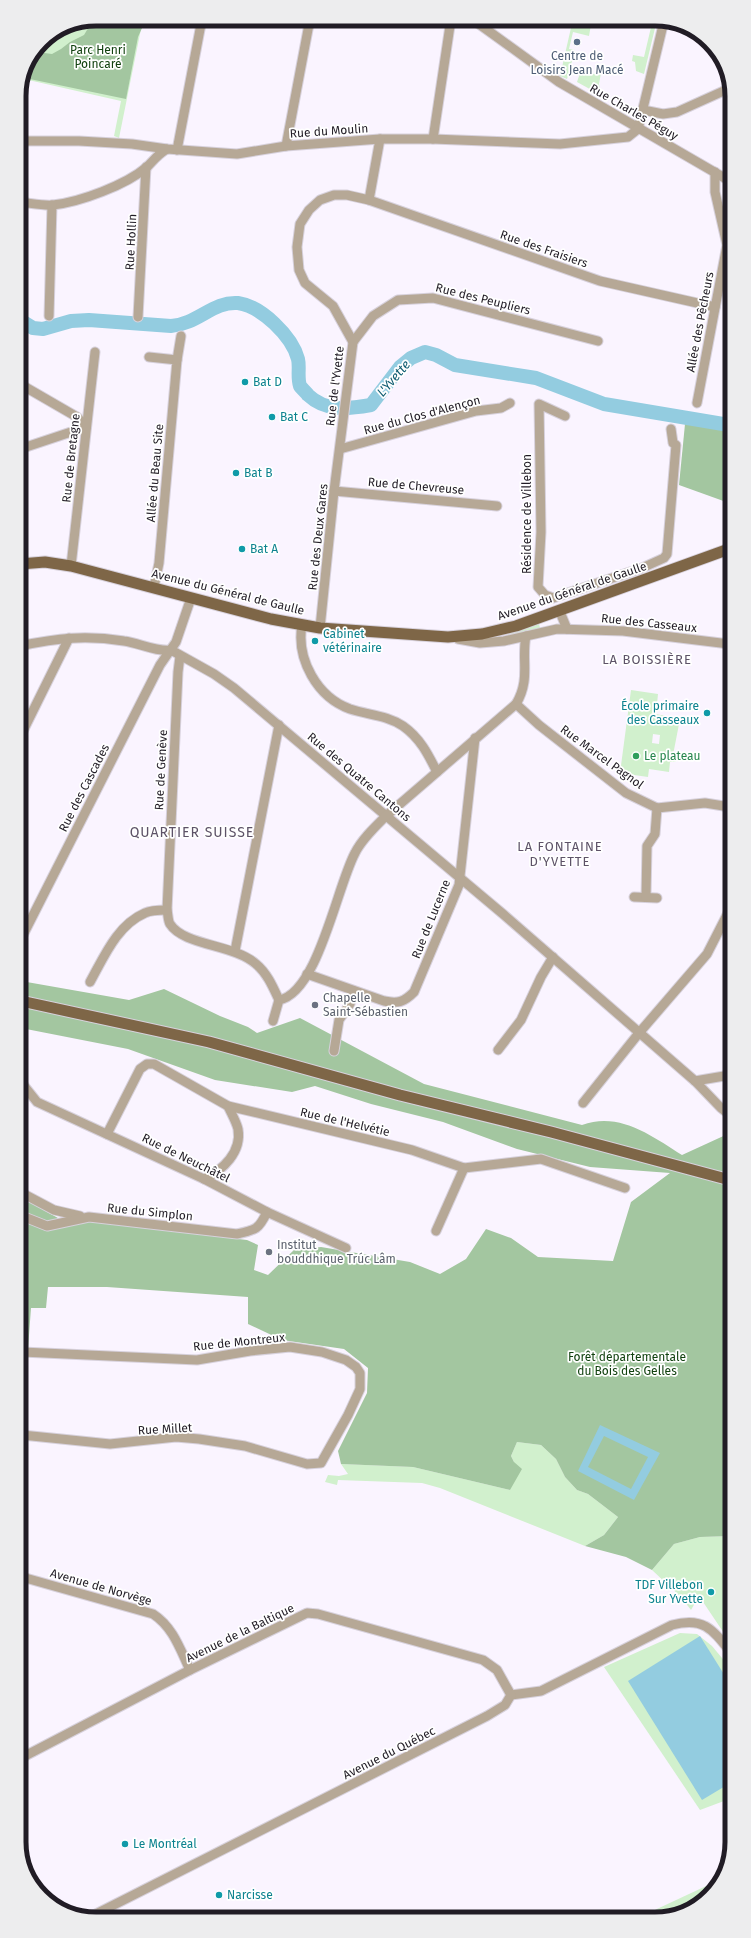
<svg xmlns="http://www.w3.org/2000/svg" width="751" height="1938" viewBox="0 0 751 1938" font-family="'Fira Sans',sans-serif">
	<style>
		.green { fill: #d1f0cd; fill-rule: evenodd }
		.forest { fill: #a3c6a0 }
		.water { fill: #93cce0; fill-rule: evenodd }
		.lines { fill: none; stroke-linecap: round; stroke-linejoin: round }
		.river { stroke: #93cce0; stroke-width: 14 }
		.minor-casing { stroke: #d7d1dc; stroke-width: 11 }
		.major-casing { stroke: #d7d1dc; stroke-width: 13 }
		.minor { stroke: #b6a896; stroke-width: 9 }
		.major { stroke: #7e6647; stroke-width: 11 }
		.service-dot { fill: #5c6f8a; stroke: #fff; stroke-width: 1.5 }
		.culture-dot { fill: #0f9aa8; stroke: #fff; stroke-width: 1.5 }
		.leisure-dot { fill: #2e9e5b; stroke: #fff; stroke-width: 1.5 }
		.worship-dot { fill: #6b7280; stroke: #fff; stroke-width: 1.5 }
		.labels { text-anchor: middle; stroke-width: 3.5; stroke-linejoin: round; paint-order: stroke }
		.park-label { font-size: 12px; fill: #11410f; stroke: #fff }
		.service-label { font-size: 12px; fill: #4e5e75; stroke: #fff }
		.street-label { font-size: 12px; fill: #211c25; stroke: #fff }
		.culture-label { font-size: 12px; fill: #0d838f; stroke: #fff; text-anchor: start }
		.leisure-label { font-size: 12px; fill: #27864d; stroke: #fff; text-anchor: start }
		.worship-label { font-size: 12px; fill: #5b616d; stroke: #fff; text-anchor: start }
		.water-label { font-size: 13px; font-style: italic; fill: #105d71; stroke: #fff }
		.neighbourhood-label { font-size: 13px; letter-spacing: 1px; fill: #5d5267; stroke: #fff }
		.quarter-label { font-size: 14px; letter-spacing: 1px; fill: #5d5267; stroke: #fff }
		.rim { fill: none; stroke: #211c25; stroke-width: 5 }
	</style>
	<rect width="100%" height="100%" fill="#faf4ff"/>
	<g class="green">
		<polygon points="96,19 143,19 119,138 114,136 121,101 24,79 42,41 67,25"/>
		<polygon points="573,19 592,19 589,36 573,32 569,49 575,50 567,79 560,76"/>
		<polygon points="652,23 656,24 644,74 636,71 635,62 632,61 633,55 644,57"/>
		<polygon points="581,70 594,74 601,73 599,84 600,89 597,93 577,82"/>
		<polygon points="539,624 540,628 509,636 508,634"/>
		<path d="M631 690 658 694 656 714 680 719 673 755 677 756 676 762H670L669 772 649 769 648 777 620 773ZM653 734 660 735 659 744 652 743Z"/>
		<polygon points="517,1442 541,1445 556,1459 565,1477 577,1490 588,1494 618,1517 604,1535 585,1546 440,1488 422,1483 338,1480 337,1485 325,1482 328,1475 339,1476 348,1474 341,1464 413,1467 510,1490 514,1462 511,1456"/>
		<polygon points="731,1536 732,1645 699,1596 691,1610 681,1597 652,1570 674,1544 700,1537"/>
		<polygon points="680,1633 697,1634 712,1646 732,1670 732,1798 700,1810 604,1667"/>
		<polygon points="719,1880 716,1889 680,1915 644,1915"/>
	</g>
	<g class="forest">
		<polygon points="146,19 138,37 126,99 25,78 37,52 52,54 61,49 70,42 84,35 93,20"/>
		<polygon points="685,424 729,431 729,503 679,485"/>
		<path d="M21 981 129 1000 164 989 220 1016 248 1027 257 1033 300 1018 424 1084 582 1125C619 1111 652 1136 682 1155L730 1133 731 1536 700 1537 674 1544 652 1570 626 1557 585 1546 604 1535 618 1517 588 1494 577 1490 565 1477 556 1459 541 1445 517 1442 511 1456 514 1462 522 1469 510 1490 413 1467 341 1464 338 1451 367 1393 368 1368 344 1349 282 1340 248 1324V1297L107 1287H48L46 1308H31L28 1349 22 1350V1198L58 1218 247 1240 258 1245 254 1270 268 1275 294 1250 321 1247 410 1262 440 1274 466 1259 486 1229 511 1238 538 1257 613 1261 631 1202 670 1173 590 1167 517 1149 443 1122 371 1104 315 1086 292 1092 215 1080 128 1049 21 1028Z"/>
	</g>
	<g class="water">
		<path d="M600 1425 660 1453 634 1500 578 1471ZM604 1436 648 1457 631 1489 588 1467Z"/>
		<polygon points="700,1636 732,1687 732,1782 702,1800 628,1681"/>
	</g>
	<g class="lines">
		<path class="river" d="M20 320 33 328 43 329 71 321 89 320 171 326C198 324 213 301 238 303 261 306 292 336 298 359 300 367 297 377 300 386 302 389 306 392 308 395 326 412 348 409 371 405L400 367 411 358 425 352 436 355 455 365 536 378 604 404 729 425"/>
		<g class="minor-casing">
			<g id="minor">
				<polyline points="299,19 309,25"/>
				<polyline points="472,19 559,82 728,180"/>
				<polyline points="643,110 663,114 677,112 728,89"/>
				<polyline points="638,129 664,21"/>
				<polyline points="433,139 451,19"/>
				<polyline points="19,141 79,141 132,144 167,149 237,154 286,146 380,139 433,139 560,144 628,137 638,129"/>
				<polyline points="286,146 310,19"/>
				<polyline points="177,150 202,19"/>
				<polyline points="369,200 380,139"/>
				<path d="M19 202C30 203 43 206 53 205 80 202 126 185 147 167 154 160 158 154 167 149"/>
				<polyline points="49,316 52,205"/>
				<polyline points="138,317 146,167"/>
				<polyline points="353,342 373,316 398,300 433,298 598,341"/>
				<polyline points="149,357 177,360 159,563 154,587"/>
				<polyline points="177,360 181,336"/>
				<polyline points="20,384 77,417 86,427"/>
				<polyline points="697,403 727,245 715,192 715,172"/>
				<polyline points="565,416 539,404 541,532 538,587 545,595 553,598 642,568 664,558 667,554 676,445 673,443 671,429"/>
				<polyline points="20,449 86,427"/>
				<polyline points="340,449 476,411 501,408 510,403"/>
				<polyline points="334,491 497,506"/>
				<polyline points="71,566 95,352"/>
				<polyline points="560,612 567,629"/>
				<path d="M302 625C296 659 317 697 350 709 368 715 387 715 403 726 420 738 428 754 437 772"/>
				<polyline points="320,628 334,491 353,342 333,306 305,283 299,270 297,247 300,224 309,210 320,200 334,195 347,195 369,200 600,281 715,307"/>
				<polyline points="458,639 480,643 504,641 557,629 623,631 729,644"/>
				<path d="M20 646C57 638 86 635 124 641 139 643 156 652 171 650L214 674 234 688 503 914 695 1081 721 1108 730 1115"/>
				<path d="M180 656 178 672 167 910C168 914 168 921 170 924 184 946 234 944 256 964 267 973 273 987 279 1000"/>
				<polyline points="516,704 539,725 626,793 657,808 705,803 730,807"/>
				<polyline points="21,735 69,638"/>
				<polyline points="634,897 657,898"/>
				<polyline points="646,897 647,846 655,834 657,808"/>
				<polyline points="21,939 160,665 176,642 191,598"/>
				<polyline points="235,951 279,725"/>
				<path d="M307 974 384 1001C398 1004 404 1002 414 992L459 885 475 738"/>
				<path d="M90 982C104 957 117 925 145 913 151 910 160 910 167 910"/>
				<path d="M273 1021 279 1000C318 993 337 886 355 853 362 839 375 827 386 816L516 704C531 679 521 660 526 636"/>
				<polyline points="498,1050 521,1020 541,977 553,957"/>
				<polyline points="334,1051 339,1020 350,1004 354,991"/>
				<polyline points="695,1081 730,1075"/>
				<polyline points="21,1082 37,1102 204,1179 267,1212 346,1248"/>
				<polyline points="583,1103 639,1033 707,954 730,909"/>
				<polyline points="107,1134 140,1069 147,1064 154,1064 228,1106 412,1150 464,1168 541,1159 625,1188"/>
				<path d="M204 1179C223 1170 242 1152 238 1129 236 1121 231 1113 228 1106"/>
				<polyline points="22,1193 54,1210 80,1216"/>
				<path d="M22 1216 47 1226 89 1217 237 1234C256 1230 259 1229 267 1212"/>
				<polyline points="436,1231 464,1168"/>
				<polyline points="22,1352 197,1360 250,1351 290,1347 322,1352 346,1360 356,1367 360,1373 360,1389 348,1415 321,1463 307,1464 245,1446 199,1439 176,1437 110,1444 22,1435"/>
				<path d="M22 1577 153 1614C173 1627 180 1649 190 1670"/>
				<path d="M511 1695 541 1691 672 1625C704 1616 713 1630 732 1654"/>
				<polyline points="23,1757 190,1670 307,1613 318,1614 483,1660 497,1670 511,1695"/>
				<polyline points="88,1918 487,1716 505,1705 511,1695"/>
			</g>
		</g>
		<g class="major-casing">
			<g id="major">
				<polyline points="20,564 45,562 71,566 271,619 320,628 448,637 482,634 516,626 729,549"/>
				<polyline points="21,1001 209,1042 400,1095 551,1132 730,1180"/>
			</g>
		</g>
		<use href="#minor" class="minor"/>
		<use href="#major" class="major"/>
	</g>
	<circle class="service-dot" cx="577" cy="42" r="4"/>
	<g class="culture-dot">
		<circle cx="245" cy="382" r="4"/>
		<circle cx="272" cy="417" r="4"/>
		<circle cx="236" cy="473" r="4"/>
		<circle cx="242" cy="549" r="4"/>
		<circle cx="315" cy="641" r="4"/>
		<circle cx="707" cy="713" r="4"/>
		<circle cx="711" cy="1592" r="4"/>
		<circle cx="125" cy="1844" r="4"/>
		<circle cx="219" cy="1895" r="4"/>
	</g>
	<circle class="leisure-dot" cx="636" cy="756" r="4"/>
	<g class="worship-dot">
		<circle cx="315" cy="1005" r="4"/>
		<circle cx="269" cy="1252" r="4"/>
	</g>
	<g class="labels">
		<g class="park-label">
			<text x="98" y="54">Parc Henri<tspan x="98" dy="14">Poincaré</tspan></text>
			<text x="627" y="1361">Forêt départementale<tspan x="627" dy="14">du Bois des Gelles</tspan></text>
		</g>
		<g class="service-label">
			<text x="577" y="60">Centre de<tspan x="577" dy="14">Loisirs Jean Macé</tspan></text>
		</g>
		<g class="street-label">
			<text transform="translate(634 112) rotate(30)" y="4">Rue Charles Péguy</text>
			<text transform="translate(329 131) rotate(-4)" y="4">Rue du Moulin</text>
			<text transform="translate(131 242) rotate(-87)" y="4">Rue Hollin</text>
			<text transform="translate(544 249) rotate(19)" y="4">Rue des Fraisiers</text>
			<text transform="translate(483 299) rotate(14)" y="4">Rue des Peupliers</text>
			<text transform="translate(700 322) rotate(-79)" y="4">Allée des Pêcheurs</text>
			<text transform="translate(335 386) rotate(-83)" y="4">Rue de l'Yvette</text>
			<text transform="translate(422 415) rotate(-15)" y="4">Rue du Clos d'Alençon</text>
			<text transform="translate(71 458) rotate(-84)" y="4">Rue de Bretagne</text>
			<text transform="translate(155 473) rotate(-85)" y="4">Allée du Beau Site</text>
			<text transform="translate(416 486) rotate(5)" y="4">Rue de Chevreuse</text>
			<text transform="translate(527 514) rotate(-90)" y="4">Résidence de Villebon</text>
			<text transform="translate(318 537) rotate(-84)" y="4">Rue des Deux Gares</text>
			<text transform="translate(572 591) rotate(-19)" y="4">Avenue du Général de Gaulle</text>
			<text transform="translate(228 592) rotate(14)" y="4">Avenue du Général de Gaulle</text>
			<text transform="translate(649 623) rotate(6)" y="4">Rue des Casseaux</text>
			<text transform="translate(602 757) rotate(36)" y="4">Rue Marcel Pagnol</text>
			<text transform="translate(161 770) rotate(-87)" y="4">Rue de Genève</text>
			<text transform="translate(359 777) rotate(40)" y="4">Rue des Quatre Cantons</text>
			<text transform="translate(84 788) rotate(-63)" y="4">Rue des Cascades</text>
			<text transform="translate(431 919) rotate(-68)" y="4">Rue de Lucerne</text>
			<text transform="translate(345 1122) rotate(13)" y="4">Rue de l'Helvétie</text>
			<text transform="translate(186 1158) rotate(26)" y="4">Rue de Neuchâtel</text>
			<text transform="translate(150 1212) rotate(6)" y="4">Rue du Simplon</text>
			<text transform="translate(239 1342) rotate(-6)" y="4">Rue de Montreux</text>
			<text transform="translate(165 1429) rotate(-3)" y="4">Rue Millet</text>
			<text transform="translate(101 1587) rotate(16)" y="4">Avenue de Norvège</text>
			<text transform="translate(240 1633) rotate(-26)" y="4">Avenue de la Baltique</text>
			<text transform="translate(389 1753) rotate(-27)" y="4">Avenue du Québec</text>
		</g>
		<g class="culture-label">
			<text x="253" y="386">Bat D</text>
			<text x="280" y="421">Bat C</text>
			<text x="244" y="477">Bat B</text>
			<text x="250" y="553">Bat A</text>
			<text x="323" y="638">Cabinet<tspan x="323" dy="14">vétérinaire</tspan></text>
			<text x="699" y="710" text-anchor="end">École primaire<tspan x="699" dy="14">des Casseaux</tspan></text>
			<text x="703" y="1589" text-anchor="end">TDF Villebon<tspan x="703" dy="14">Sur Yvette</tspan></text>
			<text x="133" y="1848">Le Montréal</text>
			<text x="227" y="1899">Narcisse</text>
		</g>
		<g class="leisure-label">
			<text x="644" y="760">Le plateau</text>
		</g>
		<g class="worship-label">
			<text x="323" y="1002">Chapelle<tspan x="323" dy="14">Saint-Sébastien</tspan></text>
			<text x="277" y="1249">Institut<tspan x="277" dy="14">bouddhique Trúc Lâm</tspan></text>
		</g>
		<g class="water-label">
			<text transform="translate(393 378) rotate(-49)" y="5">L'Yvette</text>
		</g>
		<g class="neighbourhood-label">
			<text x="647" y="664">LA BOISSIÈRE</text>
			<text x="560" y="851">LA FONTAINE<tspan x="560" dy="15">D'YVETTE</tspan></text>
		</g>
		<g class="quarter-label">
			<text x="192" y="837">QUARTIER SUISSE</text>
		</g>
	</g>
	<path d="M0 0H751V1938H0ZM96 26H655A70 70 0 0 1 725 96V1842A70 70 0 0 1 655 1912H96A70 70 0 0 1 26 1842V96A70 70 0 0 1 96 26Z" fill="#ededee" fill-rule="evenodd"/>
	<path class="rim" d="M96 26H655A70 70 0 0 1 725 96V1842A70 70 0 0 1 655 1912H96A70 70 0 0 1 26 1842V96A70 70 0 0 1 96 26Z"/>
</svg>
